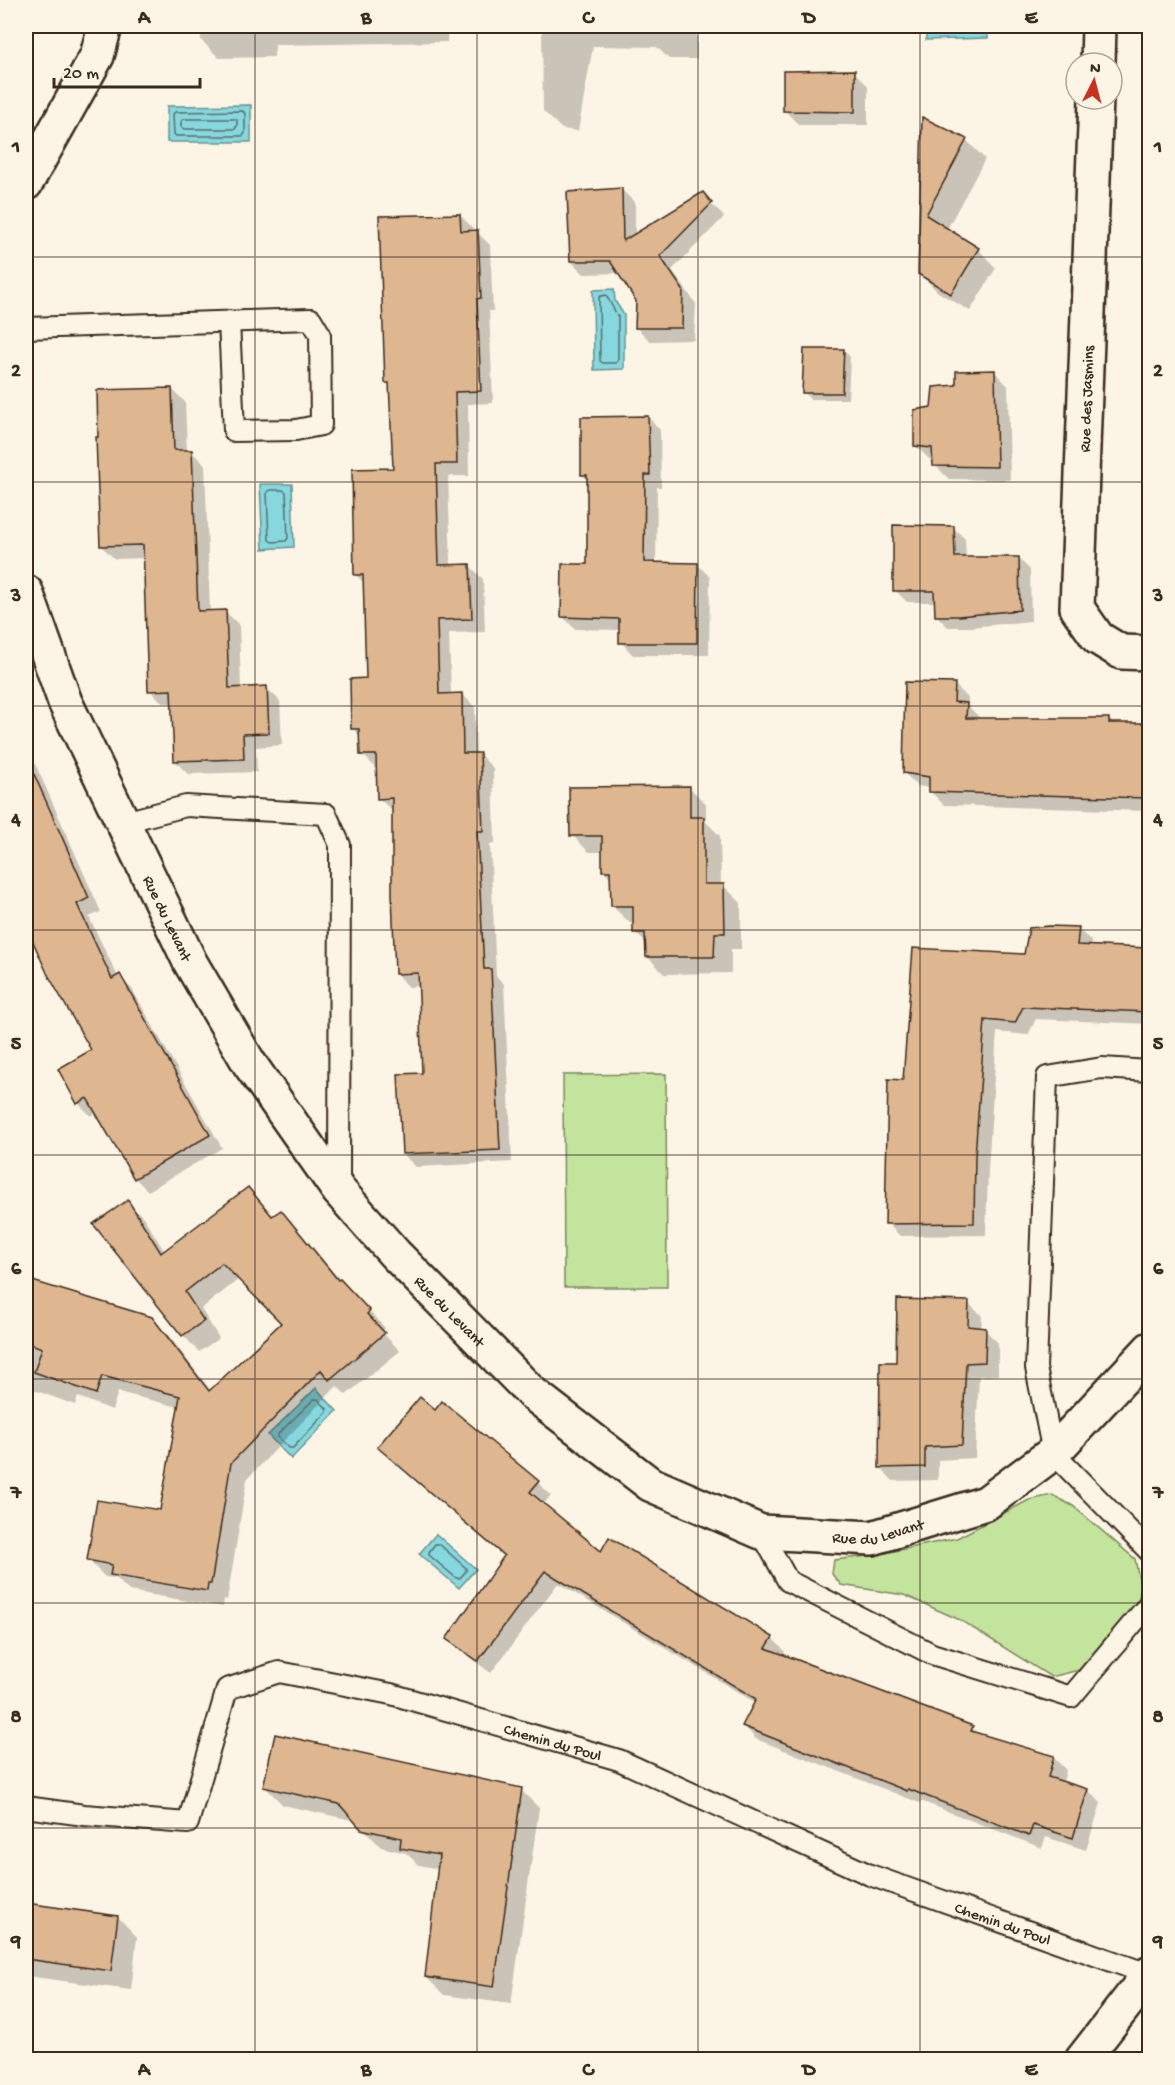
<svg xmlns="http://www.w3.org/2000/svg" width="1175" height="2085" viewBox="0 0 1175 2085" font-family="'Gochi Hand',sans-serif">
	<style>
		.green { fill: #c2e49d; stroke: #7e875e; stroke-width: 1.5 }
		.water { fill: #86d7de; stroke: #689291; stroke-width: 1.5 }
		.shadow { fill: #0003 }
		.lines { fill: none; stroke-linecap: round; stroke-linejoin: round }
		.shore { stroke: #596f6b; stroke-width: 1.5 }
		.building { fill: #deb68f; stroke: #3b2a1e; stroke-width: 1.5 }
		.service-casing { stroke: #3b2a1e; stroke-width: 24 }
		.minor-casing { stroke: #3b2a1e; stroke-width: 38 }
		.service { stroke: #fcf5e5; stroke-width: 20 }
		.minor { stroke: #fcf5e5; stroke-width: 33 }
		.grid { fill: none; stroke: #3b2a1e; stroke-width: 1.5; stroke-opacity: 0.55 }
		.labels { text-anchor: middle; stroke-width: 4.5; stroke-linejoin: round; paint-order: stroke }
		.street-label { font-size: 16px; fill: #3b2a1e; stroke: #fcf5e5 }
		.neatline { fill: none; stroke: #3b2a1e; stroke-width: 2 }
		.grid-label { font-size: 20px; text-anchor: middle; font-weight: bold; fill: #3b2a1e }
	</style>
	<rect width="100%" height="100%" fill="#fcf5e5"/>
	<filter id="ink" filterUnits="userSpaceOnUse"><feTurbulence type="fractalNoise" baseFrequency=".0167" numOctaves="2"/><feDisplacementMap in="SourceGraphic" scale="12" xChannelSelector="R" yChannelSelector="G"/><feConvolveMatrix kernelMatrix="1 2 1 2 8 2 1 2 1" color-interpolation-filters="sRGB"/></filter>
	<g filter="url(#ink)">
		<g class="green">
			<polygon points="666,1074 667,1287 564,1287 563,1075"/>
			<polygon points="1052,1495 1073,1506 1135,1559 1141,1589 1136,1608 1079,1670 1051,1677 960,1620 904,1595 841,1585 832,1574 834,1560 876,1555 957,1538 1029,1500"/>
		</g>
		<g class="water">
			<polygon points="926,26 988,26 988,38 926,40"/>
			<polygon points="251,105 251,142 167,142 167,106"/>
			<polygon points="614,289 615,301 624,315 624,369 594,370 593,290"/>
			<polygon points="260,484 292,484 294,547 263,549"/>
			<polygon points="316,1388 337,1411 291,1459 268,1435"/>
			<polygon points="436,1534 476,1569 459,1588 419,1554"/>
		</g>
		<g class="shadow">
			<polygon points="201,26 448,26 447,42 275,45 274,57 219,58 201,40"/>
			<polygon points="542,26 697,26 697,59 669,59 657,47 593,46 578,131 562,129 543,111"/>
			<polygon points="854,72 868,86 868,125 799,125 785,111"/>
			<polygon points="923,119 966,140 985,159 947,229 978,249 996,268 970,311 938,292 919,273"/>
			<polygon points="622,190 635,203 635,235 702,194 724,217 672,270 696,304 694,340 650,341 637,328 637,300 620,273 584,274 571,261"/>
			<polygon points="460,215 473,228 473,232 477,232 490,245 493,311 489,311 493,403 468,404 469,476 448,476 451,566 470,566 483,579 485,632 449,633 451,695 462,694 475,707 476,755 480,755 493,768 495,844 490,844 496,976 504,984 512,1162 416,1167 403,1154 424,1074 420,986 409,987 396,974 393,811 378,798 378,768 375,767 362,754 361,737 353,728 367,680 365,584 356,575 395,470 390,386 387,382"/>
			<polygon points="844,350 850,357 848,399 810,399 804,392"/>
			<polygon points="995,372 1008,386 1010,480 949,479 935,465 934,460 929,459 915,445 933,408 957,386"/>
			<polygon points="172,389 185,402 187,452 192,452 205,465 210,612 225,611 239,625 241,689 267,688 280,701 282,745 256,747 257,772 188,774 175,761 173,703 163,703 150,690 145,558 115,559 101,546"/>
			<polygon points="648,417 660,430 661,487 657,487 656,564 697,564 710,577 709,655 633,655 621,642 621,630 575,629 563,617 589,565 588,480 582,474"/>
			<polygon points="953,527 965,539 966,559 1018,558 1030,570 1031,621 971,627 948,627 936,615 936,602 907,602 895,590"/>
			<polygon points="954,684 968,698 968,706 980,718 1109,719 1114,724 1150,725 1150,811 944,805 930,791 930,788 918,786 904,773"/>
			<polygon points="26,743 101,912 89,917 118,977 119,976 132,989 222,1148 148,1191 135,1178 97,1112 91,1116 78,1103 94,1051 48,973 26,922"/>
			<polygon points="689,787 706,804 706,822 720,836 721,886 724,886 741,903 741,949 731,949 731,973 664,974 647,956 647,944 635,932 635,923 630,923 612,906 612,879 604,871 604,852 589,852 572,835"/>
			<polygon points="1078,929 1091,941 1091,947 1150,949 1150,1024 1036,1019 1028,1035 997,1032 988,1170 986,1235 900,1236 887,1223 905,1081 1025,955"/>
			<polygon points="248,1189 274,1217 281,1212 297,1228 340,1280 385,1328 382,1332 400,1351 346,1395 337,1386 247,1479 227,1600 224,1599 223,1607 129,1591 116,1578 105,1577 88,1560 161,1512 179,1407 118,1392 112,1410 78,1397 75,1405 26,1387 26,1281 152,1319 169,1336 211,1391 283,1323 239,1279 201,1309 219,1338 199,1352 183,1335 95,1224 127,1202 144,1218 165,1252"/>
			<polygon points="968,1303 982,1316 981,1329 985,1330 998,1343 998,1375 979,1376 975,1458 938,1460 938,1480 893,1481 880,1467 898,1363"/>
			<polygon points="435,1412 538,1483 551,1495 543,1505 601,1553 772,1638 785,1651 782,1656 972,1728 980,1736 1053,1757 1066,1770 1063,1783 1088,1790 1101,1803 1086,1850 1046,1837 1042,1848 921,1801 920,1803 756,1739 744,1726 756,1703 558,1583 491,1673 461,1651 448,1639 505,1557 379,1447"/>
			<polygon points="265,1787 521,1790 539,1808 511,2004 444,1995 426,1977 439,1869 419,1865 406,1853 381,1847 356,1821 283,1805"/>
			<polygon points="26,1905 118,1917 137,1937 131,1990 26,1976"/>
		</g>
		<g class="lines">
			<g class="shore">
				<polyline points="932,26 932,32 935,33 980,32 983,26"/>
				<polygon points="243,111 245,114 245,133 243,136 176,136 174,134 173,114 175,112"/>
				<polygon points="184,119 235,119 237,120 237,126 235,129 184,129 181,127 181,122"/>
				<polygon points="606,295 618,317 618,360 616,363 603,363 600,361 599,298 601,296"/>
				<polygon points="270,490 283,490 286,492 288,538 286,541 272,542 269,540 267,493"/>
				<polygon points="314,1399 318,1399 327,1409 327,1412 293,1448 289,1448 278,1437 278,1434"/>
				<polygon points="435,1544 439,1544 466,1568 466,1571 460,1578 456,1578 429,1555 429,1552"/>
			</g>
		</g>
		<g class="building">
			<polygon points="855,70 855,112 783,111 783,71"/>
			<polygon points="922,117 967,139 926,215 979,248 951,294 918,274"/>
			<polygon points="622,188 623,241 703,192 712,203 660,256 683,290 682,328 635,328 636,301 610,261 570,261 567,192"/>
			<polygon points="460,214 461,231 478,230 481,298 477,299 481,391 455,392 457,464 436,464 439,565 470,564 472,619 437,620 439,694 462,693 463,753 480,753 483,831 477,831 484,969 491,969 500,1150 402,1154 398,1074 422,1073 418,973 395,974 392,894 392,798 377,799 376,755 360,755 359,729 351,729 350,679 366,678 363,575 354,575 352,469 393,468 389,383 385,383 379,216"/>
			<polygon points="804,349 844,349 842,393 802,393"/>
			<polygon points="995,370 997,467 933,466 932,448 914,446 914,410 931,407 933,387 956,385 956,371"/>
			<polygon points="172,388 174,450 192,450 198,611 226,610 229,688 267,686 269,733 243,734 244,759 174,761 171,690 148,691 143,545 100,546 96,437 98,437 97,390"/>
			<polygon points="648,416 650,475 645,475 644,562 698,563 697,643 619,643 619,619 561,617 562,564 587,564 587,475 581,475 581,417"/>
			<polygon points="893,525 954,526 955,557 1019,557 1020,610 959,616 935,616 934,591 893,591"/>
			<polygon points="905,682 955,683 954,702 967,703 966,718 1109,718 1109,723 1149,723 1147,798 929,792 929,777 903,773"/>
			<polygon points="26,756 89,898 77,904 112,979 120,974 210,1135 134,1179 87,1098 77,1104 58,1069 91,1050 47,973 26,926"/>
			<polygon points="690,786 690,817 704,817 704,884 724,884 725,933 715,933 714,957 646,957 645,933 633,933 633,906 611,906 610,871 602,871 602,836 570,836 569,787"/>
			<polygon points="1049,926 1079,927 1077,945 1149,948 1149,1012 1023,1007 1015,1023 985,1020 975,1156 974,1223 885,1224 888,1079 903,1080 913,948 1024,954 1029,928"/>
			<polygon points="248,1187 272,1216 281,1210 338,1280 340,1279 370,1311 367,1314 385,1333 329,1380 321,1370 231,1463 211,1584 208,1584 207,1591 110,1575 112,1565 87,1560 97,1500 160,1510 180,1396 102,1376 96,1394 34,1372 42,1348 26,1342 26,1279 152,1317 209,1391 281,1323 222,1263 185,1292 204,1321 182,1336 93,1224 128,1200 161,1253"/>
			<polygon points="897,1299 969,1301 968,1326 986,1328 985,1362 966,1363 962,1445 925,1447 925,1467 879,1468 880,1362 896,1362"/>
			<polygon points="420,1397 435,1410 442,1401 539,1481 530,1492 601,1551 609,1537 773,1637 766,1648 973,1726 971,1731 1054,1756 1048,1777 1088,1789 1073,1838 1033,1825 1029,1836 908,1789 907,1791 742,1726 756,1699 545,1571 478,1661 446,1639 504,1556 377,1447"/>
			<polygon points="275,1734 522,1788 494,1987 425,1977 439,1855 400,1848 401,1838 361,1829 339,1804 263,1787"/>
			<polygon points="26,1903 118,1916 111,1971 26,1959"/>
		</g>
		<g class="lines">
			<g class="service-casing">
				<g id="service">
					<polyline points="26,328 311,319 320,334 321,425 296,430 234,431 229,321"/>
					<polyline points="124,822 186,806 326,814 340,845 339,1189"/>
					<polyline points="1150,1071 1102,1068 1047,1077 1036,1368 1053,1453 1150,1552"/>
					<polyline points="761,1532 788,1581 932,1654 1071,1697 1150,1603"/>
					<path id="s1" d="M26 1807 84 1815 188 1823 227 1689 279 1672 391 1694 619 1760 870 1875 1148 1974"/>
				</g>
			</g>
			<g class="minor-casing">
				<g id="minor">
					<polyline points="1098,63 1099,26"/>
					<polyline points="1096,99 1077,608 1098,638 1121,652 1150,653"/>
					<polyline points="26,183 97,56 105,26"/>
					<path id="s2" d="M26 592 65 702 190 962 249 1063 339 1191 395 1254 532 1393 650 1484 761 1532 872 1538 986 1503 1053 1453 1150 1349"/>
					<polyline points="1082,2060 1150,1973"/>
				</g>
			</g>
			<use href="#service" class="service"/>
			<use href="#minor" class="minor"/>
		</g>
	</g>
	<path class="grid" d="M255 26V2060M477 26V2060M698 26V2060M920 26V2060M26 257H1150M26 482H1150M26 706H1150M26 930H1150M26 1155H1150M26 1379H1150M26 1603H1150M26 1828H1150"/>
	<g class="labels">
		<g class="street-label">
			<text transform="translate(1085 399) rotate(-88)" y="6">Rue des Jasmins</text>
			<text dy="6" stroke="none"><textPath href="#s2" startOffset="356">Rue du Levant</textPath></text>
			<text dy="6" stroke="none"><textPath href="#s2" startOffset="842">Rue du Levant</textPath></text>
			<text dy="6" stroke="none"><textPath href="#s2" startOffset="1346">Rue du Levant</textPath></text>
			<text dy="6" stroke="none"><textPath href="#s1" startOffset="640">Chemin du Poul</textPath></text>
			<text dy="6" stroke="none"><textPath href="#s1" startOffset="1126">Chemin du Poul</textPath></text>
		</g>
	</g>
	<rect width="1175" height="2085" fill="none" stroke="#fcf5e5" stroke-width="66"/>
	<g transform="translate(1094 81) rotate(6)"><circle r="28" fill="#fcf5e5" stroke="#afa495" stroke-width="1.5"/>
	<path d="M0-4.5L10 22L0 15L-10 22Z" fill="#c8321e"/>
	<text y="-9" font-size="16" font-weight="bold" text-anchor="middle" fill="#3b2a1e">N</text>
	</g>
	<path d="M54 78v9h146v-9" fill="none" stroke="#3b2a1e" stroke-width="3"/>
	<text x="63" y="78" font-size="18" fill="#3b2a1e" stroke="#fcf5e5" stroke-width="4.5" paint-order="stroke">20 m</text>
	<rect x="33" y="33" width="1109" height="2019" class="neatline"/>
	<g class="grid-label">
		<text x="144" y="23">A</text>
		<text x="366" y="23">B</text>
		<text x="588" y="23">C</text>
		<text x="809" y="23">D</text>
		<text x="1031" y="23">E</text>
		<text x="16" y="152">1</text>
		<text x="1158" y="152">1</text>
		<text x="16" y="376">2</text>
		<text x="1158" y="376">2</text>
		<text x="16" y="601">3</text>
		<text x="1158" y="601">3</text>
		<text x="16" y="825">4</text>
		<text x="1158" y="825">4</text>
		<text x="16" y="1049">5</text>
		<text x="1158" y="1049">5</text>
		<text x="16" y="1274">6</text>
		<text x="1158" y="1274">6</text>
		<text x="16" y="1498">7</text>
		<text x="1158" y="1498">7</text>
		<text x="16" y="1722">8</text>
		<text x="1158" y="1722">8</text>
		<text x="16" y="1947">9</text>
		<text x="1158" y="1947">9</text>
		<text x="144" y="2075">A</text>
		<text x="366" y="2075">B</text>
		<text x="588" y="2075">C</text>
		<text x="809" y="2075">D</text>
		<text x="1031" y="2075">E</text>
	</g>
</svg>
